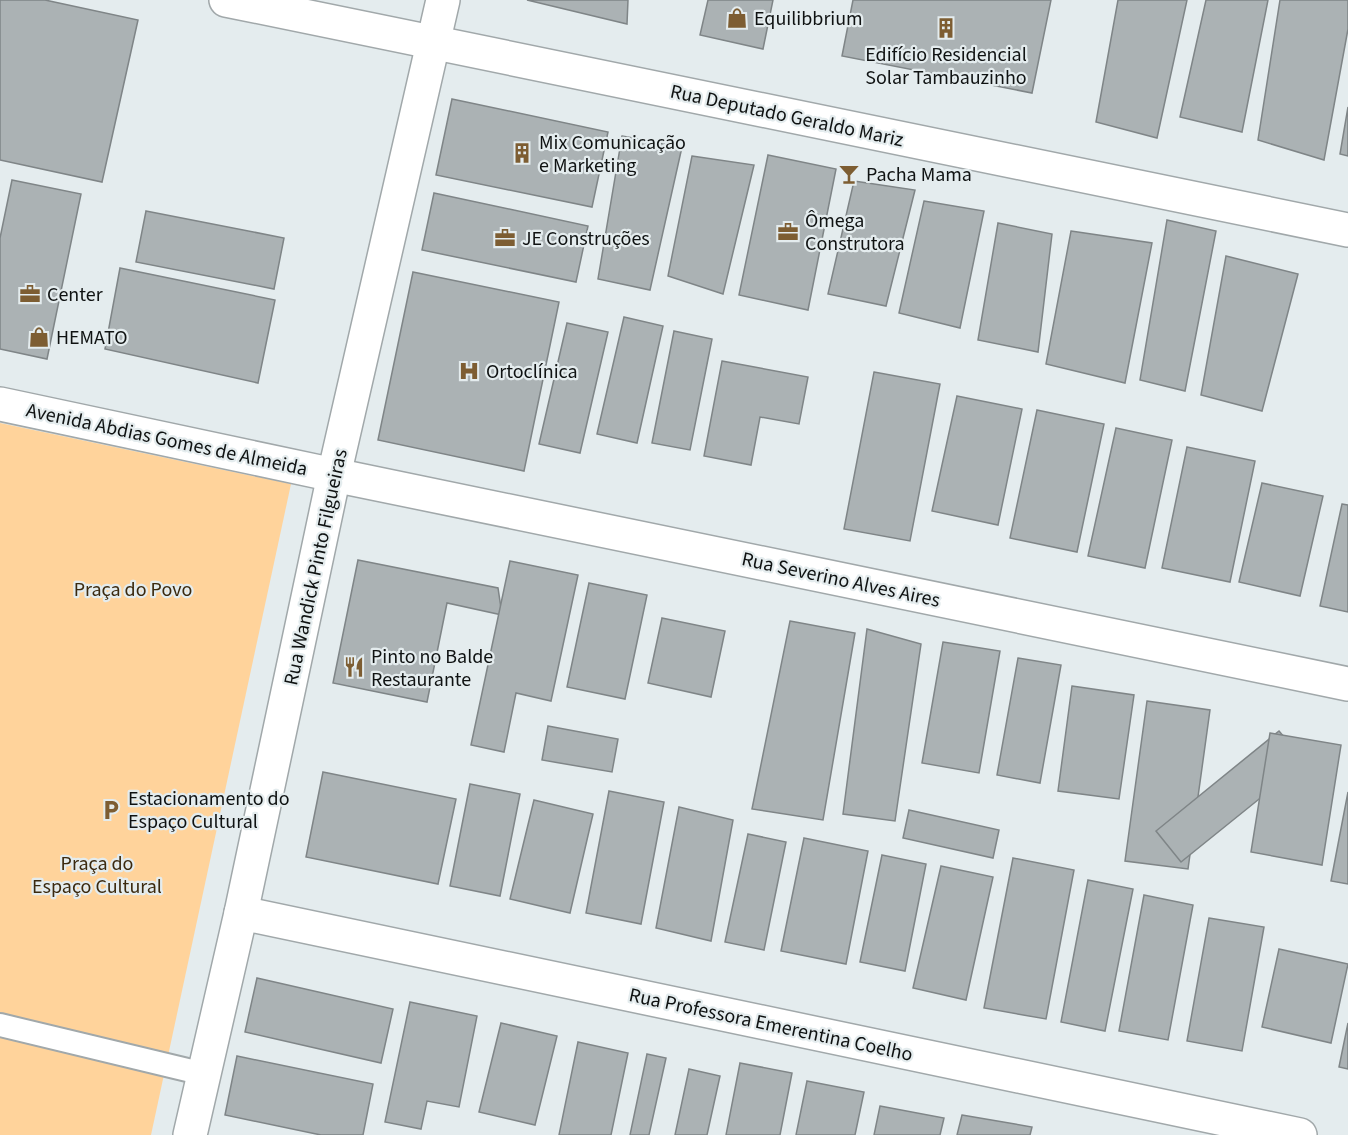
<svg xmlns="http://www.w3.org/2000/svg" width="1348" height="1135" viewBox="0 0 1348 1135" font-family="'Source Sans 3',sans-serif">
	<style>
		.green { fill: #ffd39b }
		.building { fill: #abb2b4; stroke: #7f8587; stroke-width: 1.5 }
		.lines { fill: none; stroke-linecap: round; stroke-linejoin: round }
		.lane-casing { stroke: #a1a8aa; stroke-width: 26 }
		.street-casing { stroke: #a1a8aa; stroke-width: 36 }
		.secondary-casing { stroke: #a1a8aa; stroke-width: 36 }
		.lane { stroke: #fff; stroke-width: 22 }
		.street { stroke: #fff; stroke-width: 33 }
		.secondary { stroke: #fff; stroke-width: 33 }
		.labels { text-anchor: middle; stroke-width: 4.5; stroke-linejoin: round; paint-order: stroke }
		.poi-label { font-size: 20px; fill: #0f1212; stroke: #e4ecee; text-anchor: start }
		.street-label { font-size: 20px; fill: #0f1212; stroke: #e4ecee }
		.park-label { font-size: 20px; fill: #3b290e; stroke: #e4ecee }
	</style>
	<rect width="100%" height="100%" fill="#e4ecee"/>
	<polygon class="green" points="0,423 291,484 151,1135 0,1135"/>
	<g class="building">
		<polygon points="0,0 45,0 138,20 102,182 0,160"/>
		<polygon points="527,0 628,0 627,24"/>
		<polygon points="708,0 773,0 763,49 700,35"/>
		<polygon points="853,0 1051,0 1032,93 842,56"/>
		<polygon points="1118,0 1187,0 1157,138 1096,122"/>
		<polygon points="1206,0 1268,0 1242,132 1180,117"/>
		<polygon points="1280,0 1348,0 1348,29 1324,160 1258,140"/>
		<polygon points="452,99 608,132 592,207 436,175"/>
		<polygon points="1348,107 1348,156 1340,154"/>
		<polygon points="622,136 682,147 650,290 598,279"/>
		<polygon points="768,155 836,169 808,310 739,295"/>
		<polygon points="692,156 754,165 723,294 668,276"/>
		<polygon points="12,180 81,194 47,359 0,349 0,238"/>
		<polygon points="854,181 915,190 886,306 828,294"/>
		<polygon points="434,193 588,226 576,282 422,250"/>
		<polygon points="924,201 984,211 960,328 899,313"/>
		<polygon points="146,211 284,238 274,289 136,262"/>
		<polygon points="1167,220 1216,231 1185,391 1140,380"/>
		<polygon points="998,223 1052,234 1038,352 978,340"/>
		<polygon points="1071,231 1152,243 1125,383 1046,364"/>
		<polygon points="1226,256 1298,274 1262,411 1201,395"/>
		<polygon points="120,268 275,300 258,383 105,349"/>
		<polygon points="413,272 559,302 524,471 378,440"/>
		<polygon points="624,317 663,326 637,443 597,434"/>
		<polygon points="567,323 608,332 580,453 539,444"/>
		<polygon points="674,331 712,339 690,450 652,443"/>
		<polygon points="722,361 808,377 799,424 760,417 751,465 704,456"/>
		<polygon points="874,372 940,384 910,541 844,529"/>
		<polygon points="957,396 1022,409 998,525 932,511"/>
		<polygon points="1037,410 1104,424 1077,552 1010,538"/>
		<polygon points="1116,428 1172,440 1145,568 1088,556"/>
		<polygon points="1187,447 1255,461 1230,582 1162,568"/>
		<polygon points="1262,483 1323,496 1300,596 1239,582"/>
		<polygon points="1342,504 1348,505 1348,612 1320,606"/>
		<polygon points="358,560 498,588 502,615 447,603 427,702 333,683"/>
		<polygon points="510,561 578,575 551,701 516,693 504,752 471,745"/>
		<polygon points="589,583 647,595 625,699 567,687"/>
		<polygon points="662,618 725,631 711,697 648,683"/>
		<polygon points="790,621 855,633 823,820 752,809"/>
		<polygon points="867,629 921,644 895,821 843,814"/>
		<polygon points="943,642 1000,651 979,773 922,763"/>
		<polygon points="1018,658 1061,665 1040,783 997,775"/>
		<polygon points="1072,686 1134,695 1119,799 1058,791"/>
		<polygon points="1147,701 1210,710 1188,869 1125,861"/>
		<polygon points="548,726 618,739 612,772 542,760"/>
		<polygon points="1279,731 1305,762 1181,862 1156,831"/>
		<polygon points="1270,733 1341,745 1322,865 1251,852"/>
		<polygon points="323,772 456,799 438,884 306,857"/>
		<polygon points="470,784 520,794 500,896 450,886"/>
		<polygon points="609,791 664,802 641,924 586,913"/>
		<polygon points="1348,792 1348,884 1331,881"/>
		<polygon points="534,800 593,814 570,913 510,899"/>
		<polygon points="679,807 733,820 711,941 656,928"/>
		<polygon points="909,810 999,830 993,858 903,838"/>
		<polygon points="748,834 786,842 764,950 725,942"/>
		<polygon points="804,838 868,851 846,964 781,951"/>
		<polygon points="882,855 926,864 905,971 860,962"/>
		<polygon points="1013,858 1074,870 1046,1019 984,1008"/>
		<polygon points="941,866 993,877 966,1000 913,988"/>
		<polygon points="1088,880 1133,889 1105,1031 1061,1022"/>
		<polygon points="1144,895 1193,905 1168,1040 1119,1031"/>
		<polygon points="1209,918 1264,927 1242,1051 1187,1041"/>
		<polygon points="1279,949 1348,964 1331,1043 1262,1027"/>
		<polygon points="257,978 393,1009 381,1063 245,1032"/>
		<polygon points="410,1002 477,1016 459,1107 427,1101 421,1129 385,1122"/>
		<polygon points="501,1023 557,1036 535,1125 479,1112"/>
		<polygon points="1348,1023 1348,1069 1339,1067"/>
		<polygon points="578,1042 628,1053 611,1135 559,1135"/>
		<polygon points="647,1054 666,1058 649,1135 630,1135"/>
		<polygon points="237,1056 373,1084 363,1135 321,1135 225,1115"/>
		<polygon points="740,1063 792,1073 780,1135 726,1135"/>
		<polygon points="689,1069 720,1076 707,1135 675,1135"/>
		<polygon points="807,1081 864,1092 855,1135 796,1135"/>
		<polygon points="880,1106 944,1118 940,1135 874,1135"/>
		<polygon points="962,1115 1032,1127 1030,1135 957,1135"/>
	</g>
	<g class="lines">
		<g class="lane-casing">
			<polyline id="lane" points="0,1025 204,1074"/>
		</g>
		<g class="street-casing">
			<polyline id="street" points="334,475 1348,684"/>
		</g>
		<g class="secondary-casing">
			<g id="secondary">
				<polyline points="226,0 1348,230"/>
				<polyline points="0,404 334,475"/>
				<polyline points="241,913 1300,1135"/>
				<polyline points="190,1135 241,913 334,475 443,0"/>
			</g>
		</g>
		<use href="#lane" class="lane"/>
		<use href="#street" class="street"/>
		<use href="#secondary" class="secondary"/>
	</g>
	<defs>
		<g id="shop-bare" transform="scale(1.62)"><path d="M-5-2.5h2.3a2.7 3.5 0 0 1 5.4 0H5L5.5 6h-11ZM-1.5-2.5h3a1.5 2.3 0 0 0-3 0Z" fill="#7d5d32" stroke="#e4ecee" stroke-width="2.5" paint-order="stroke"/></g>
		<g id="building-bare" transform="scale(1.62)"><path d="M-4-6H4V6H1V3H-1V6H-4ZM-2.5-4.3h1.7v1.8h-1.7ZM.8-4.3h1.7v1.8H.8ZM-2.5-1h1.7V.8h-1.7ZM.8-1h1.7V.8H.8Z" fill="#7d5d32" stroke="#e4ecee" stroke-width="2.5" paint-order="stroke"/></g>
		<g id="bar-bare" transform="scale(1.62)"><path d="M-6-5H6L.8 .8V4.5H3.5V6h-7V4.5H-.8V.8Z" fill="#7d5d32" stroke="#e4ecee" stroke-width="2.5" paint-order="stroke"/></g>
		<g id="office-bare" transform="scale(1.62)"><path d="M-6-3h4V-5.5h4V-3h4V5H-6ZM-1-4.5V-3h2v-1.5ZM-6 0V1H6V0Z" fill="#7d5d32" stroke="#e4ecee" stroke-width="2.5" paint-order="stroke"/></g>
		<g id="hospital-bare" transform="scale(1.62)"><path d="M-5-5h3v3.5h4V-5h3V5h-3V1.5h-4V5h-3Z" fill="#7d5d32" stroke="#e4ecee" stroke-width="2.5" paint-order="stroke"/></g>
		<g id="restaurant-bare" transform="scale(1.62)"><path d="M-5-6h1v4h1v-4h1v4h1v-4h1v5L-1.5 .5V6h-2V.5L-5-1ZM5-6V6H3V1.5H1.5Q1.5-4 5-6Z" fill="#7d5d32" stroke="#e4ecee" stroke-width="2.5" paint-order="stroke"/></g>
		<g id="parking-bare" transform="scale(1.62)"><path d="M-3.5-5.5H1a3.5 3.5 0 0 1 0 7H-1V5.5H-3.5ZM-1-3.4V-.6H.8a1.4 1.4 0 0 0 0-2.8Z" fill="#7d5d32" stroke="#e4ecee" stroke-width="2.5" paint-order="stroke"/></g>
	</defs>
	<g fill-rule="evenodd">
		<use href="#shop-bare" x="737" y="18"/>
		<use href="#building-bare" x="946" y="28"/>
		<use href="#building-bare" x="522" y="153"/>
		<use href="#bar-bare" x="849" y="174"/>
		<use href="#office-bare" x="788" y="232"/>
		<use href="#office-bare" x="505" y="238"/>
		<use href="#office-bare" x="30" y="294"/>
		<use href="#shop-bare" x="39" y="337"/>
		<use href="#hospital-bare" x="469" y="371"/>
		<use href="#restaurant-bare" x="354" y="667"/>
		<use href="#parking-bare" x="111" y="810"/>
	</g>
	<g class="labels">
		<g class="poi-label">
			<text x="754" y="25">Equilibbrium</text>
			<text x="946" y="61" text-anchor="middle">Edifício Residencial<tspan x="946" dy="23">Solar Tambauzinho</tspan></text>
			<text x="539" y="149">Mix Comunicação<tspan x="539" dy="23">e Marketing</tspan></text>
			<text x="866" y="181">Pacha Mama</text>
			<text x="805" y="227">Ômega<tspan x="805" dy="23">Construtora</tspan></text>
			<text x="522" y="245">JE Construções</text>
			<text x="47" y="301">Center</text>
			<text x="56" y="344">HEMATO</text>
			<text x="486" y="378">Ortoclínica</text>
			<text x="371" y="663">Pinto no Balde<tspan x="371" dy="23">Restaurante</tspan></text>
			<text x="128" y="805">Estacionamento do<tspan x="128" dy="23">Espaço Cultural</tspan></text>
		</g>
		<g class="street-label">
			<text transform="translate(787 115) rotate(12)" y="7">Rua Deputado Geraldo Mariz</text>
			<text transform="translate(167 439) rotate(12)" y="7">Avenida Abdias Gomes de Almeida</text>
			<text transform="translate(315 567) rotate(-78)" y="7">Rua Wandick Pinto Filgueiras</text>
			<text transform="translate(841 579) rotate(12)" y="7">Rua Severino Alves Aires</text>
			<text transform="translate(771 1024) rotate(12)" y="7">Rua Professora Emerentina Coelho</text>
		</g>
		<g class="park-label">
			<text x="133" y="596">Praça do Povo</text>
			<text x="97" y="870">Praça do<tspan x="97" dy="23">Espaço Cultural</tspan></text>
		</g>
	</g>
</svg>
